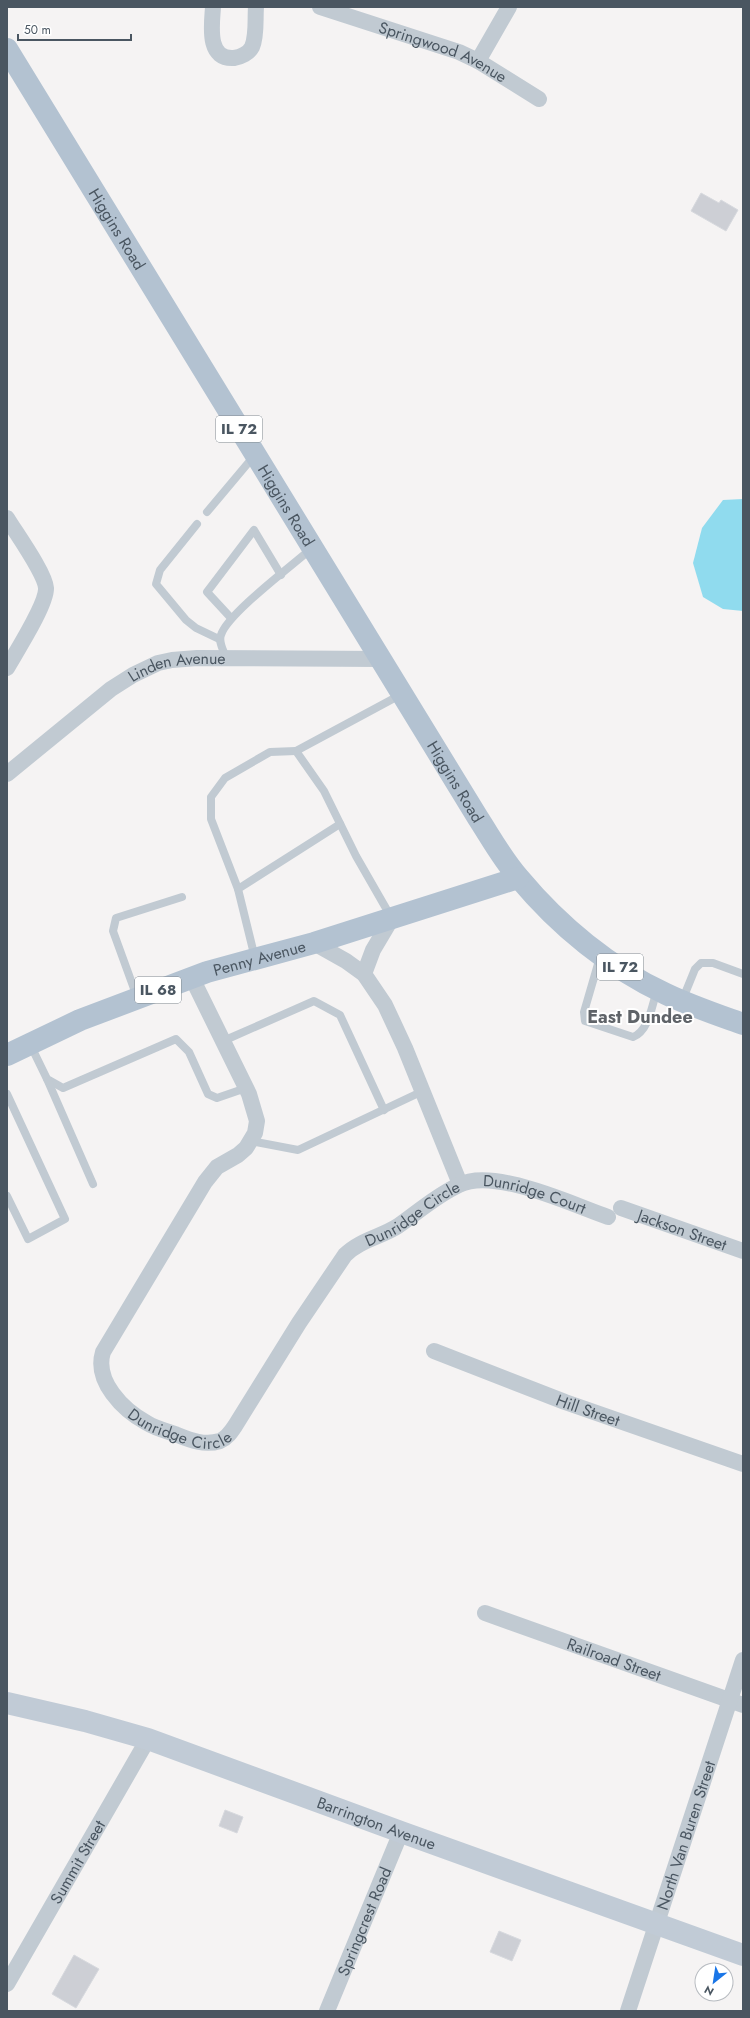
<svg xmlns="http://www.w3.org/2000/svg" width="750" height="2018" viewBox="0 0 750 2018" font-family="Jost,sans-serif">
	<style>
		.water { fill: #90dbee }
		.building { fill: #cdcfd5; stroke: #d7d9de }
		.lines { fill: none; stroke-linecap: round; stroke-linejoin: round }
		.lane { stroke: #c1cad2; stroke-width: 8 }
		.street { stroke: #c1cad2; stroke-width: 16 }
		.secondary { stroke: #c1cbd6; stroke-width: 22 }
		.primary { stroke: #b3c2d1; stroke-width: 22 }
		.labels { text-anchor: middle; stroke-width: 4; stroke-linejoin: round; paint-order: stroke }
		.shield { fill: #fff; stroke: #808990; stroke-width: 1 }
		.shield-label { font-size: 15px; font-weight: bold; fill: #4a5661 }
		.street-label { font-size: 16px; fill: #4a5661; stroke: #fff }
		.quarter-label { font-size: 18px; font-weight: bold; fill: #5f6368; stroke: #fff }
	</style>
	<rect width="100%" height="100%" fill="#f5f3f3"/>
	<polygon class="water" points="743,499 743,611 723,609 703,597 693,563 702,528 723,500"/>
	<g class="building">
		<polygon points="701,193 719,203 721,200 738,210 726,231 691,211"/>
		<polygon points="225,1810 243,1817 237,1833 219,1826"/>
		<polygon points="499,1931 521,1940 512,1961 490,1952"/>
		<polygon points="74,1955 99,1969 76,2008 52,1994"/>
	</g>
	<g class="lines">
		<g class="lane">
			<polyline points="207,512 254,456"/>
			<polyline points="197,524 160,570 156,584 186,620 196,628 219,639"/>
			<polyline points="231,618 207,592 254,530 281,575"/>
			<path d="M226 658C224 651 218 642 221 635 227 614 293 565 312 548"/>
			<polyline points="238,889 211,819 211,797 225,778 270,752 296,751"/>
			<polyline points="391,917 356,856 324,791 296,751 402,694"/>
			<path d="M600 957 584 1012 585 1021 633 1037C649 1031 652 1005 657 990"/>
			<polyline points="255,958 238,889 340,824"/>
			<polyline points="137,997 113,931 116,918 182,897"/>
			<polyline points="682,1001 695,969 701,963 713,963 743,974"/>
			<polyline points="223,1041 314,1001 340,1015 384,1110"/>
			<polyline points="30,1044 47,1079 63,1088 176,1039 189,1052 208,1094 217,1098 246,1088"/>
			<polyline points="47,1079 93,1184"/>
			<polyline points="7,1094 65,1219 28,1239 7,1196"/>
			<polyline points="251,1141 298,1150 423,1091"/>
		</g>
		<g class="street">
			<path d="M213 7C212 24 206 60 234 58 241 57 249 53 252 47 257 36 255 19 256 7"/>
			<path id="s1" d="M320 7 459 52 478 61 539 99"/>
			<polyline points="478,61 509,7"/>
			<path d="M7 518C16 533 45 573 46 588 47 604 16 652 7 668"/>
			<path id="s2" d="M7 774 111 689 133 675 158 663 172 660 197 658 381 659"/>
			<polyline points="314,943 346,961 364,974 385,1005 405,1048 460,1184"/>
			<polyline points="364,974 373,950 392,918"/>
			<path id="s3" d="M192 978 249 1094 257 1121 255 1133 246 1148 238 1155 217 1167 205 1182 103 1352C94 1381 123 1410 147 1423 155 1428 166 1431 175 1434 190 1440 204 1446 220 1441 227 1438 231 1432 235 1426L299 1323 345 1255C360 1240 381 1237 398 1226 418 1212 437 1195 459 1185 494 1167 573 1205 608 1217"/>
			<path id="s4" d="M621 1208 743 1251"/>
			<path id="s5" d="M434 1351 565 1402 743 1464"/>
			<path id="s6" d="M485 1613 743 1705"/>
			<path id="s7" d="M7 1984 148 1739"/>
			<path id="s8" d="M327 2011 401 1832"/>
			<path id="s9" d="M628 2011 743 1660"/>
		</g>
		<path class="secondary" id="s10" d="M7 1703 85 1721 148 1739 401 1832 743 1955"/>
		<g class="primary">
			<path id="s11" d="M7 49 478 818C491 838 503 860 519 878 559 926 610 968 666 994 691 1006 718 1015 743 1024"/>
			<path id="s12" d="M7 1055 80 1020 207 972 314 943 518 878"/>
		</g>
	</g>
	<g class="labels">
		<g class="shield">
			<rect x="216" y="416" width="46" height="26" rx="3"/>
			<rect x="597" y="954" width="46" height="26" rx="3"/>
			<rect x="135" y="977" width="46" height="26" rx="3"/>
		</g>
		<g class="shield-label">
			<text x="239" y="434">IL 72</text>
			<text x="620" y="972">IL 72</text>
			<text x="158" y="995">IL 68</text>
		</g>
		<g class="street-label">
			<text dy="6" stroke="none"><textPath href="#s1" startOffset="131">Springwood Avenue</textPath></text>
			<text dy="6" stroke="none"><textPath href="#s11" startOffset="211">Higgins Road</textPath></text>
			<text dy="6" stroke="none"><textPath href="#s11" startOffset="535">Higgins Road</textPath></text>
			<text dy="6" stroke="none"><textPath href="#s2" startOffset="206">Linden Avenue</textPath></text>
			<text dy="6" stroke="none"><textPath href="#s11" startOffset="859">Higgins Road</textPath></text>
			<text dy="6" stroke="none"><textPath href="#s12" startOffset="271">Penny Avenue</textPath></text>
			<text dy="6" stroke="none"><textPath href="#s3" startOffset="1043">Dunridge Court</textPath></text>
			<text dy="6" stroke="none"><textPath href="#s3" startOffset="910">Dunridge Circle</textPath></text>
			<text dy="6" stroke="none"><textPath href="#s4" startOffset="65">Jackson Street</textPath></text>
			<text dy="6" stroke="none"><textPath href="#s5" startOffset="165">Hill Street</textPath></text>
			<text dy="6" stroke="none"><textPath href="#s3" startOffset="563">Dunridge Circle</textPath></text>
			<text dy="6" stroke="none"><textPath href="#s6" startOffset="137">Railroad Street</textPath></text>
			<text dy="6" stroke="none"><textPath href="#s10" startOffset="389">Barrington Avenue</textPath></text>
			<text dy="6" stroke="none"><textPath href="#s9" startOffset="185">North Van Buren Street</textPath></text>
			<text dy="6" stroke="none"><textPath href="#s7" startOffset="141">Summit Street</textPath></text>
			<text dy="6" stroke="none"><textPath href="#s8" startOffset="97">Springcrest Road</textPath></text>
		</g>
		<g class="quarter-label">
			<text x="640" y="1023">East Dundee</text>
		</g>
	</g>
	<rect width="750" height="2018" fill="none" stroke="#4a5661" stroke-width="16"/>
	<g transform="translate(714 1982) rotate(210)"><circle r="19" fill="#ffffff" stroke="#b7bbc0"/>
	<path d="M0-3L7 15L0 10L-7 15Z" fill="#1a76e7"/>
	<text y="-6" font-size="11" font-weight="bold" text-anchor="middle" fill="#4a5661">N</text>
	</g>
	<path d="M18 34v6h113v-6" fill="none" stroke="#4a5661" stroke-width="2"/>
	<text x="24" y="34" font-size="12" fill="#4a5661" stroke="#ffffff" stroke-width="3" paint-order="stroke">50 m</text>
</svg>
